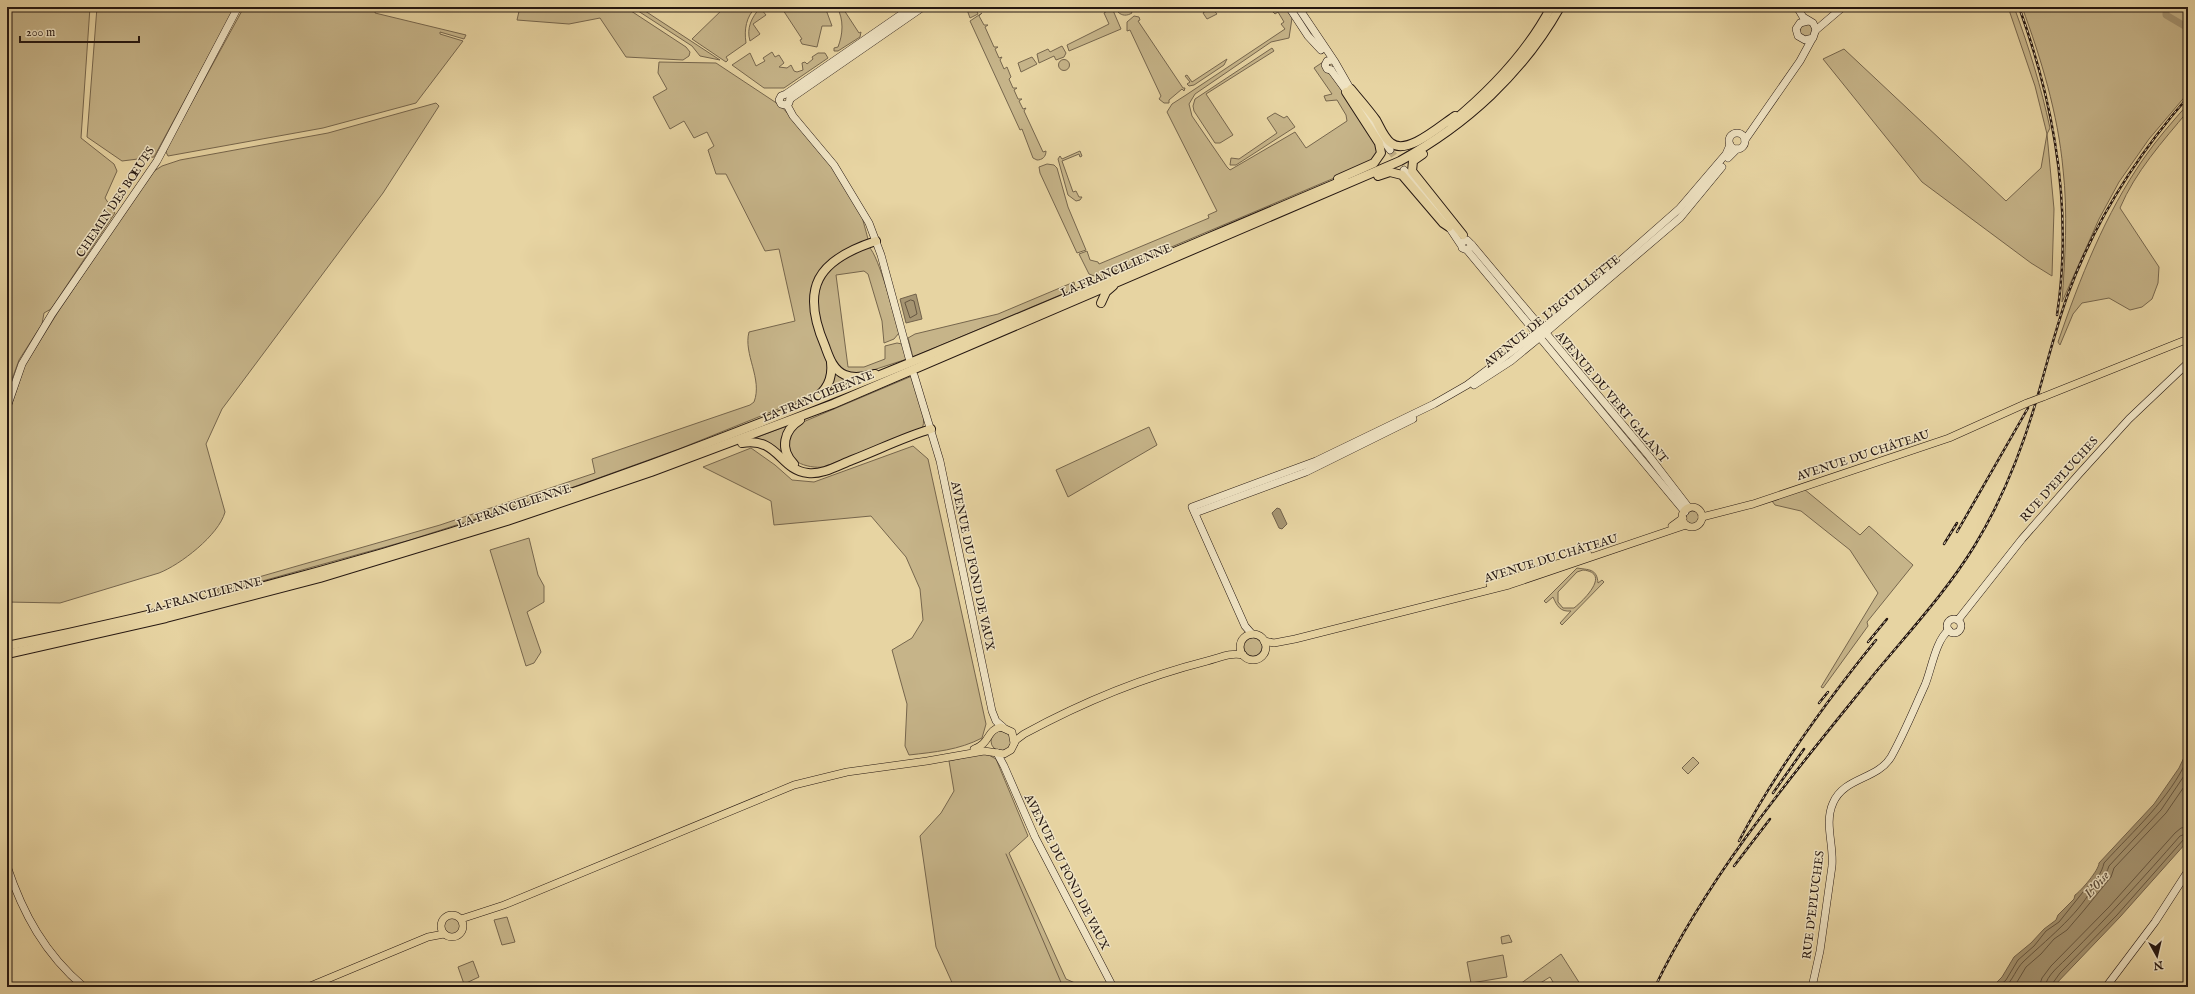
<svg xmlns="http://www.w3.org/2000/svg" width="2195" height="994" viewBox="0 0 2195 994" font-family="'IM FELL English',serif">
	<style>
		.green { fill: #c6b489; stroke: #76664d; fill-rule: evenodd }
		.water { fill: #a59471; stroke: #72624b }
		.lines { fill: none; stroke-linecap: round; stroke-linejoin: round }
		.shore { stroke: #655641; stroke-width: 1 }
		.stream { stroke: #72624b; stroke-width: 1 }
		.river { stroke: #a59471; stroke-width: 7 }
		.secondary-tunnel { stroke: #c0ae85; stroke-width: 7; stroke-dasharray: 7 3.5; stroke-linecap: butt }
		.secondary-casing { stroke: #251711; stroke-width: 8 }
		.primary-casing { stroke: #251711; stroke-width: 8 }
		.highway-casing { stroke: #251711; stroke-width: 10 }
		.secondary { stroke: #efe3c3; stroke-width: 7 }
		.primary { stroke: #e7d4a2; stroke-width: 7 }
		.highway { stroke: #e7d4a2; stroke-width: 8 }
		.rail-casing { stroke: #251711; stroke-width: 2.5 }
		.rail { stroke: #efe3c3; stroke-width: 1; stroke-dasharray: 3; stroke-linecap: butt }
		.primary-bridge-casing { stroke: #251711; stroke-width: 8; stroke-linecap: butt }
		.primary-bridge { stroke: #e7d4a2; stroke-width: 7 }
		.labels { text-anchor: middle; stroke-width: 3; stroke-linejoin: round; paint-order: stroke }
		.street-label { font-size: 12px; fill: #251711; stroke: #efe3c3 }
		.water-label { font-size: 13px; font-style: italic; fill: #584937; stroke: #efe3c3 }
	</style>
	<rect width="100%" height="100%" fill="#e7d4a2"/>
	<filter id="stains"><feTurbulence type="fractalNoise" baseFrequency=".005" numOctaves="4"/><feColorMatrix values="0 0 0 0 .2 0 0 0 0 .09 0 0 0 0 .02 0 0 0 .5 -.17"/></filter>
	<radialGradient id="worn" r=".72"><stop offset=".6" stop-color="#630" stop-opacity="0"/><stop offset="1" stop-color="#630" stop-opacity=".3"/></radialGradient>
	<g class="green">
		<polygon points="7,7 90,7 81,138 114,164 117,171 105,198 115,213 51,309 44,313 42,324 19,360 7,393"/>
		<polygon points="97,7 235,7 154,157 122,161 87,137"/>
		<polygon points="244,7 343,7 354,9 355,7 376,7 375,13 466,35 464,39 440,32 440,34 463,41 416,103 323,128 168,156 166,152 168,146"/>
		<polygon points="520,7 625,7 686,47 690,52 689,56 683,60 626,57 600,18 569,24 517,20"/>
		<polygon points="632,7 639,7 720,60 700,56 692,46"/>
		<path d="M725 7H756C746 17 744 29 746 43L726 57 728 60 726 62 692 39Z"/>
		<path d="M763 7 761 9 766 15 753 24 760 34 750 41C746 28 752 17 760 8Z"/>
		<polygon points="781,7 825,7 832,26 822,26 817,47 802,44 800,40 802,39"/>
		<path d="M837 7H842L859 33 861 32 860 37 838 51H834V48L838 47C843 34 844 20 837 7Z"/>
		<polygon points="964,7 975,7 978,14 970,18 966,7"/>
		<path d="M1118 7H1129L1132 13C1127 16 1122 16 1118 12Z"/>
		<polygon points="1211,7 1217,14 1207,19 1203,13"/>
		<polygon points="1274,7 1286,7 1292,18 1289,38 1271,42 1195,94 1189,104 1192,116 1227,167 1230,170 1295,132 1306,148 1347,121 1346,115 1337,100 1326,101 1324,96 1332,94 1314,68 1323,62 1380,149 1372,162 1103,276 1097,277 1089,274 1079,254 1087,251 1090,260 1098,262 1099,264 1209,218 1208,215 1217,211 1167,112 1172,104 1186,95 1285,29 1281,24 1284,22 1278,12 1275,14 1273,12 1276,10"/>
		<path d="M2008 7H2014C2029 47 2041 87 2050 128L2047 134 2054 209 2052 276 2031 263 1922 182 1823 59 1844 49 2006 201 2041 168 2047 134 2035 86Z"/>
		<path d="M2022 7H2188V93L2149 139 2119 182 2099 219 2062 302C2065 258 2068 213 2063 169 2058 114 2041 58 2022 7Z"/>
		<polygon points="1112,8 1121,29 1069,51 1067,45 1109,24 1104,13"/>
		<path d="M982 13 979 16 984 25H988L985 27 994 47H998L995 49 999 58 1002 57 1000 60 1004 69 1007 67 1011 77 1009 79 1013 88H1017L1014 90 1018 99H1022L1019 101 1023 109 1026 108 1024 111 1043 152 1046 151C1046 157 1042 160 1037 160L1033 158 1022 129 1020 130 970 21Z"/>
		<polygon points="1134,16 1139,17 1140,20 1138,21 1183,88 1185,88 1184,91 1182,89 1169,100 1169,103 1164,103 1159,99 1161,96 1130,30 1127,31 1127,22"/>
		<polygon points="1802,24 1810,24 1814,32 1808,38 1799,33"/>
		<polygon points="1062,46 1066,53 1064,57 1056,60 1054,56 1039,63 1037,54 1048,49 1050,52"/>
		<polygon points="1272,48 1274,51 1206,94 1233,135 1220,143 1215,143 1194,111 1193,106 1195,99"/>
		<polygon points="772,52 775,57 779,55 784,63 779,67 787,68 791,65 794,71 797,72 803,70 802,63 805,62 807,64 813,59 812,57 818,53 825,53 828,58 784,88 764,88 732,65 750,53 756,66 765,61 763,58"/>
		<polygon points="1032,57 1037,64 1021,72 1018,63"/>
		<polygon points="1227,59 1224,65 1194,85 1189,86 1187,84 1190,82 1185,76 1187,75 1192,82"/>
		<circle cx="1064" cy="65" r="5.5"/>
		<path d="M659 62 716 63 781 106 827 158 861 213 868 239 834 257 811 301 813 324 829 361V378L818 393 679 449 568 489 410 540 219 593 217 589 440 525 595 473 592 459 750 405 754 402C763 379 743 354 749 332L795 321 779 249 765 251 726 174H716L708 150 714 146 707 132 694 138 684 121 670 129 653 97 667 89 658 73Z"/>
		<path d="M436 103 439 106 383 193 222 409 206 444 225 512C219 535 180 565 159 573L60 603 7 602V419L25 365 58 312 151 173 162 166 180 160 328 133Z"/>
		<path d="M2188 104V111C2163 141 2135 172 2120 208L2159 267 2158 283 2152 299 2142 307 2130 310 2109 298 2082 303 2073 314 2060 345 2058 342C2080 278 2105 214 2144 158 2157 139 2173 121 2188 104Z"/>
		<polygon points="1275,113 1284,118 1287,116 1295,127 1236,165 1230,165 1231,158 1239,159 1277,133 1267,118"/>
		<polygon points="1080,151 1082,156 1080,157 1079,154 1062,161 1073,192 1076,191 1079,197 1082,197 1080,200 1076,201 1068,195 1058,159 1060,156 1062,159"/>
		<polygon points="1047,164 1054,165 1057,168 1068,207 1086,250 1077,253 1040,173 1039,167"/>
		<path d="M869 247C879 256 895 318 899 333L894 339 884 343 882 321 868 274 864 271 836 275 848 367H864L885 359V346L897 343 902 344 907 359 858 375 839 369C821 331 800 294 838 260 845 254 860 251 869 247Z"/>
		<polygon points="1074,282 1075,287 1072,290 913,357 908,338 915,334 998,314"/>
		<polygon points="834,371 860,380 825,394"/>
		<path d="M912 376C915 387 928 419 922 428L824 467C808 469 781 461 788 439 789 434 794 429 796 425Z"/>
		<polygon points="789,425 787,458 754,439 755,438"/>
		<polygon points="1149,427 1157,445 1068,497 1056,470"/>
		<path d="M913 446 928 459 986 724 982 738C959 750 935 752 909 755L905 746 907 704 892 650 912 638 923 620 920 589 906 557 871 516 774 525 771 501 703 467 751 448 775 465 792 480 814 482Z"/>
		<polygon points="1804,489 1860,535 1869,526 1913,565 1867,622 1868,626 1823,688 1821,687 1878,593 1850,550 1801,511 1775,505 1772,501"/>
		<circle cx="1693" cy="518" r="7"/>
		<polygon points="529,538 538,575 544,586 544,602 527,612 541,652 534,663 526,666 490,550"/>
		<path d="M1577 568C1588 570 1597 568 1598 583L1602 580 1604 582 1562 625 1560 623 1571 611C1560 612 1557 606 1553 597L1546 603 1544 601ZM1583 570C1612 573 1583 601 1574 608H1563L1558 602V592L1577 572Z"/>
		<circle cx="1253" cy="647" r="9"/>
		<circle cx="1001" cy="741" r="10"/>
		<polygon points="985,753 996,759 1028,836 1009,853 1066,979 1075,983 1080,987 954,987 936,947 920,836 941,813 954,791 949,761"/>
		<polygon points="1693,757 1699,763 1688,774 1682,768"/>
		<polygon points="507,917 515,942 502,945 494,920"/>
		<circle cx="451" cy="926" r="9"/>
		<polygon points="1509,935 1512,942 1502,944 1501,937"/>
		<polygon points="1561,954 1582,987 1556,987 1550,977 1534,987 1516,987"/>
		<polygon points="1503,955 1507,977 1471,983 1467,962"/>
		<polygon points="473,961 479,977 464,984 458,967"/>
	</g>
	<g class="water">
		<polygon points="916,294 922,319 906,323 900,299"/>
		<polygon points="1277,508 1280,509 1287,524 1282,529 1279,528 1272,513"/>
		<path d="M2188 749V839L2186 843 2120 917 2053 987H1992L2002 977 2014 957 2031 943 2044 929 2056 920 2058 915 2074 899 2075 895C2081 891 2099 870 2099 863L2154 804 2179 768Z"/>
	</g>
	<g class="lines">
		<g class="shore">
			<polygon points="911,300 914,301 917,314 910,318 905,303"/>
			<path d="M1998 987 2006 980 2018 960 2034 946 2046 931 2059 922 2087 887C2096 882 2102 872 2104 863 2134 830 2169 800 2188 758"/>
			<path d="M2005 987C2013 980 2016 969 2023 962 2044 942 2078 915 2091 890 2099 886 2106 875 2109 866L2161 810 2188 770"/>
			<polyline points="2014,987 2026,967 2041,954 2054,939 2067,930 2085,909 2111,877 2114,868 2166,813 2188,781"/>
			<polyline points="2039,987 2042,978 2051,966 2109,907 2175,833 2181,828 2188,827"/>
			<path d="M2045 987C2046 975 2062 964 2069 956 2108 917 2144 877 2180 836L2188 833"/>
			<polyline points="2050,987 2060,973 2117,915 2184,839 2188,838"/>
		</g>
		<polyline class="stream" points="1006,854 1063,987"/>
		<polyline class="river" points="2166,7 2166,15 2188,28"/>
		<polyline class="secondary-tunnel" points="1390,150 1404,170"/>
		<g class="secondary-casing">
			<g id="secondary">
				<polyline points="1289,7 1308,36 1321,50"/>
				<polyline points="1298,7 1335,62 1363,111 1390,150"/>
				<polyline points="1797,7 1803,17 1813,23 1816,29 1813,38 1805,40 1798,36 1796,29 1800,23 1808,21"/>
				<polyline points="1816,30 1843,7"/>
				<polyline points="1331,70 1350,96"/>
				<polyline points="1331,70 1327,69 1325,65 1327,61 1332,60"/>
				<polyline points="790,99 789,103 785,105 781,104 779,100 781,96 786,94 912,7"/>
				<polyline points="790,99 923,7"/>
				<polyline points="787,105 793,116 834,165 869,223 881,255 909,358"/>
				<circle cx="1737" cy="141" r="8"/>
				<polyline points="1745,140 1800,61 1812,39"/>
				<polyline points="1728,158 1737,149"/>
				<polyline points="1404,170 1448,221"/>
				<polyline points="1447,224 1461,245"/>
				<polyline points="1472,245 1649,456 1689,508"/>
				<polyline points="1467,250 1472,245 1467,240 1462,242 1462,248 1467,250 1685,512"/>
				<polyline points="914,375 940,461 992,711 996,721 1003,727"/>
				<polyline points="1474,385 1511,361 1550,329 1680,218 1722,167"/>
				<polyline points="7,407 22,364 52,314 157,161 238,7"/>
				<polyline points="1195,513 1306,472 1413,419"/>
				<circle cx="1954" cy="626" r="7"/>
				<polyline points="1958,620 2022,539 2079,474 2129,419 2188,363"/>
				<polyline points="1252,634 1245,626 1192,507 1316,461 1434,404 1467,385 1546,326 1679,209 1726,154 1730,145"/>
				<polyline points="997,753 1004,766 1035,837 1113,987"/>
				<path d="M7 866C23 914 45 954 84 987"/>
				<path d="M1812 987 1820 951 1832 866C1834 845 1824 823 1833 803 1844 777 1877 780 1891 757 1904 734 1914 709 1925 685 1931 671 1936 639 1949 630"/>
				<polyline points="2106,987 2155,922 2188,871"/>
			</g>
		</g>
		<g class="primary-casing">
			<g id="primary">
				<polyline points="2043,397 2188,339"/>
				<circle cx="1692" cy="517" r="10"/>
				<polyline points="1702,517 1753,504 1949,438 2027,403"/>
				<polyline points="1672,526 1683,518"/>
				<polyline points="1490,585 1588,554"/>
				<circle cx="1253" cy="647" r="13"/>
				<polyline points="1264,641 1274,643 1295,639 1509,585 1686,525"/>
				<path d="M974 749C991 743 986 730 1001 727L1012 732 1014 743"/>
				<circle cx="452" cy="926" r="11"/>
				<path d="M461 919 504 905 794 785 847 772 927 761 984 751 1004 754 1011 750 1016 740 1024 734C1081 703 1144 677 1207 661 1219 658 1231 652 1243 655"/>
				<polyline points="308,987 428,937 444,934"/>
			</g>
		</g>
		<g class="highway-casing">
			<g id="highway">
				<path d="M1351 89C1359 99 1368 109 1376 120 1380 127 1384 138 1391 143 1407 156 1441 125 1455 116"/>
				<path d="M1451 123C1491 90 1527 53 1551 7"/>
				<polyline points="1423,154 1413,161 1412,171 1463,235"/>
				<polyline points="1378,176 1390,172 1402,175 1443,223 1449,227"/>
				<polyline points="1338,179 1374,163 1381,153 1379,143 1346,92"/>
				<polyline points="1101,303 1106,292 1113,286"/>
				<path d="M875 374C866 376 855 379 845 375 833 370 829 357 825 346 800 288 817 260 876 241"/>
				<path d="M812 400C826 392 833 379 831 362"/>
				<path d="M742 443C779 437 779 470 808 473 822 475 839 465 852 460 878 450 904 437 931 429"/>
				<path d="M794 464C779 449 784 430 800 420"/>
				<path d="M7 646C223 602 444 541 652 464 886 377 1114 277 1344 180"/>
				<path d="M7 654 166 618 320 578 507 521 651 472 833 404 1400 161C1466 125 1523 73 1560 7"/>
			</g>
		</g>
		<use href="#secondary" class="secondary"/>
		<use href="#primary" class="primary"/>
		<use href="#highway" class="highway"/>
		<g class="rail-casing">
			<g id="rail">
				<path d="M2019 7C2055 106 2073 209 2057 315"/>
				<polyline points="1957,532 2028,408"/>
				<polyline points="1944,544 1957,523"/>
				<polyline points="1868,642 1887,619"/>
				<polyline points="1819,703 1828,692"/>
				<polyline points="1773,793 1804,749"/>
				<path d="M1739 841C1777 769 1825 703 1876 640"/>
				<polyline points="1734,866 1770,819"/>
				<path d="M1655 987C1710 872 1795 772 1875 673 1909 632 1947 591 1975 545 2001 502 2021 452 2035 405 2046 368 2055 330 2068 294 2095 221 2137 155 2188 97"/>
			</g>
		</g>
		<use href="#rail" class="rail"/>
		<g class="primary-bridge-casing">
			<polyline id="primary-bridge" points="2027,403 2043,397"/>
		</g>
		<use href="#primary-bridge" class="primary-bridge"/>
	</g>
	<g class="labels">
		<g class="street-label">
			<text transform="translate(115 202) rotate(-56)" y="4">CHEMIN DES BŒUFS</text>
			<text transform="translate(1116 270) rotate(-23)" y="4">LA FRANCILIENNE</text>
			<text transform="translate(1552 311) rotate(-39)" y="4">AVENUE DE L'EGUILLETTE</text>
			<text transform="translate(818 396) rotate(-22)" y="4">LA FRANCILIENNE</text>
			<text transform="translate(1612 397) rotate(50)" y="4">AVENUE DU VERT GALANT</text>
			<text transform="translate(1863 455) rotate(-18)" y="4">AVENUE DU CHÂTEAU</text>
			<text transform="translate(2059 479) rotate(-48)" y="4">RUE D'EPLUCHES</text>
			<text transform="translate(514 506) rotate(-18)" y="4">LA FRANCILIENNE</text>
			<text transform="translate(1551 558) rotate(-17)" y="4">AVENUE DU CHÂTEAU</text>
			<text transform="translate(973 566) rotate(78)" y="4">AVENUE DU FOND DE VAUX</text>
			<text transform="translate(204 595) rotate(-14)" y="4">LA FRANCILIENNE</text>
			<text transform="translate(1067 872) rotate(63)" y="4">AVENUE DU FOND DE VAUX</text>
			<text transform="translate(1813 905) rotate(-83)" y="4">RUE D'EPLUCHES</text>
		</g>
		<g class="water-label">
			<text transform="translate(2096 884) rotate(-49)" y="5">L'Oise</text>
		</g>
	</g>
	<rect width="2195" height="994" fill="none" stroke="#e7d4a2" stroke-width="24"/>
	<rect x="8" y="8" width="2179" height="978" fill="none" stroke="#251711" stroke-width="2"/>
	<rect x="12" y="12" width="2171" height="970" fill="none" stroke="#251711"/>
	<g transform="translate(2157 956) rotate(172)" stroke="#efe3c3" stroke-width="3" paint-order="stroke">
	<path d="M0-3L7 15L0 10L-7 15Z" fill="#251711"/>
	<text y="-6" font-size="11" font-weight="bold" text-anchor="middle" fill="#251711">N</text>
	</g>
	<path d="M20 36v6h119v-6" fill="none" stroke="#251711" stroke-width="2"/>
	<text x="26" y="36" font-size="12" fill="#251711" stroke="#efe3c3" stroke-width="3" paint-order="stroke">200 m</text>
	<rect width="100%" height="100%" filter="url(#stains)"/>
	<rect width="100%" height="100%" fill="url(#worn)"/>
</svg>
